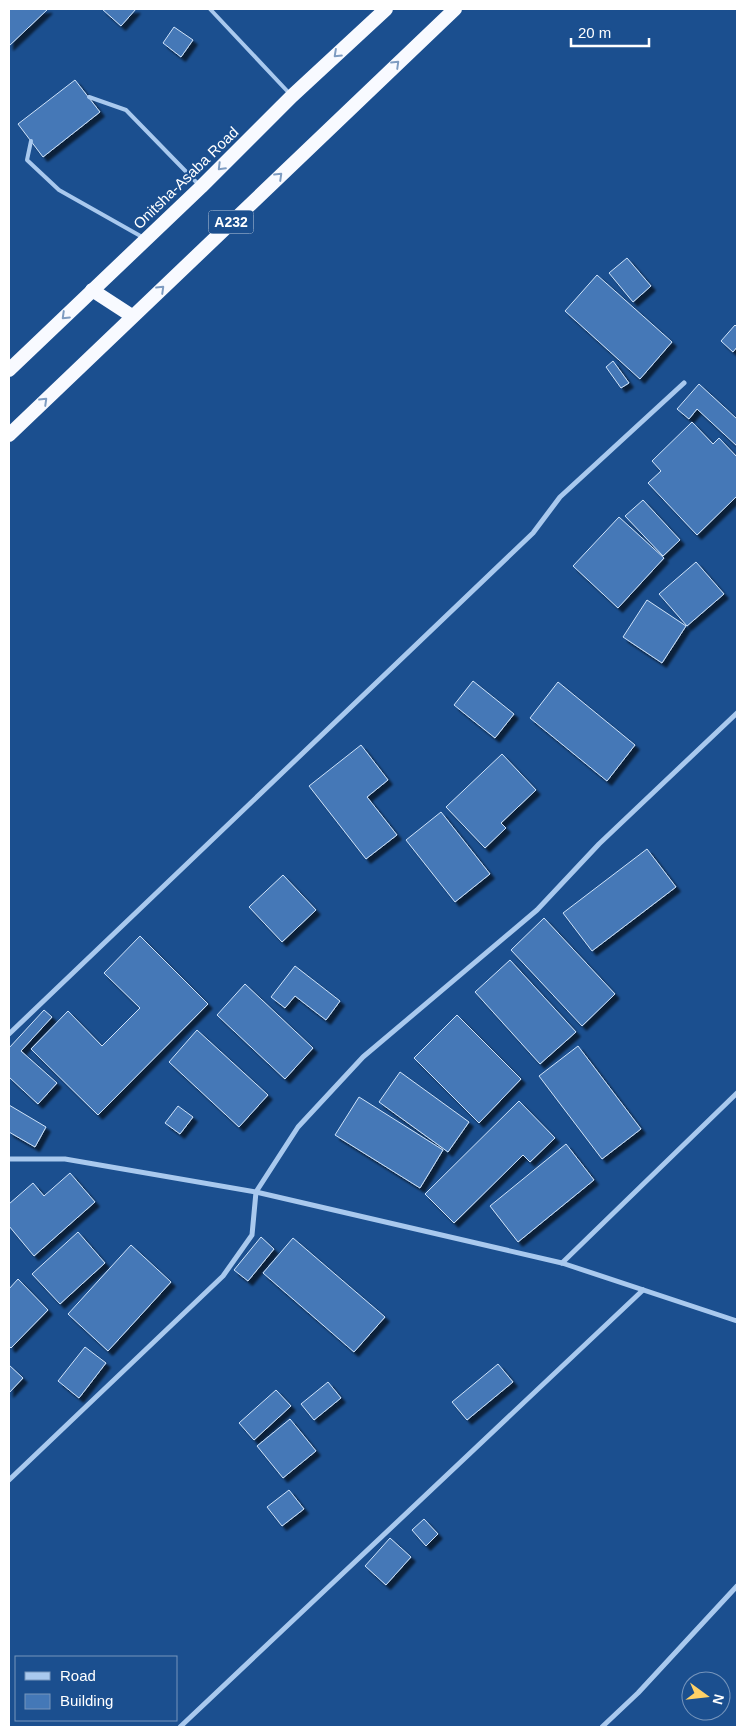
<svg xmlns="http://www.w3.org/2000/svg" width="746" height="1736" viewBox="0 0 746 1736" font-family="Arial,sans-serif">
	<style>
		.building { fill: #4478b7; stroke: #cfe3fa; filter: url(#shadow) }
		.lines { fill: none; stroke-linecap: round; stroke-linejoin: round }
		.service { stroke: #a9c9ee; stroke-width: 4 }
		.minor { stroke: #a9c9ee; stroke-width: 5 }
		.trunk { stroke: #f8faff; stroke-width: 14 }
		.oneway { stroke: #7e9cc1 }
		.labels { text-anchor: middle; stroke-width: 4; stroke-linejoin: round; paint-order: stroke }
		.shield { fill: #1b4f8f; stroke: #bbcadd; stroke-width: 1 }
		.shield-label { font-size: 14px; font-weight: bold; fill: #fff }
		.street-label { font-size: 15px; fill: #fff; stroke: #1b4f8f }
	</style>
	<defs>
		<filter id="shadow"><feDropShadow dx="4.5" dy="4.5" stdDeviation="1" flood-color="#0009"/></filter>
	</defs>
	<rect width="100%" height="100%" fill="#1b4f8f"/>
	<g class="building">
		<polygon points="9,9 48,9 9,46"/>
		<polygon points="102,9 136,9 121,26"/>
		<polygon points="174,27 193,40 181,57 163,43"/>
		<polygon points="75,80 100,112 43,157 18,124"/>
		<polygon points="627,258 651,286 633,302 609,273"/>
		<polygon points="597,275 672,342 640,379 565,311"/>
		<polygon points="735,325 737,327 737,347 733,352 721,341"/>
		<polygon points="613,361 629,383 621,388 606,367"/>
		<polygon points="699,384 737,419 737,446 697,409 689,419 677,409"/>
		<polygon points="692,422 713,444 719,438 737,457 737,496 697,535 648,483 661,471 652,461"/>
		<polygon points="643,500 680,540 663,556 625,516"/>
		<polygon points="619,517 664,558 618,608 573,566"/>
		<polygon points="696,562 724,594 687,626 659,594"/>
		<polygon points="647,600 686,626 662,663 623,637"/>
		<polygon points="473,681 514,714 495,738 454,705"/>
		<polygon points="558,682 635,745 607,781 530,718"/>
		<polygon points="361,745 388,780 367,797 397,835 366,859 309,786"/>
		<polygon points="502,754 536,790 501,823 506,828 485,848 446,807"/>
		<polygon points="441,812 490,874 455,902 406,840"/>
		<polygon points="647,849 676,887 592,951 563,913"/>
		<polygon points="283,875 316,910 282,942 249,907"/>
		<polygon points="544,918 615,994 582,1026 511,950"/>
		<polygon points="140,936 208,1004 98,1115 31,1049 68,1011 102,1046 140,1008 104,973"/>
		<polygon points="510,960 576,1032 540,1064 475,992"/>
		<polygon points="295,966 340,1001 326,1020 295,996 285,1008 271,997"/>
		<polygon points="245,984 313,1048 285,1079 217,1015"/>
		<polygon points="44,1010 52,1017 21,1051 57,1083 38,1104 9,1077 9,1048"/>
		<polygon points="457,1015 521,1079 479,1123 414,1058"/>
		<polygon points="197,1030 268,1095 239,1127 169,1062"/>
		<polygon points="578,1046 641,1129 602,1159 539,1076"/>
		<polygon points="400,1072 469,1122 448,1152 379,1102"/>
		<polygon points="359,1097 443,1150 420,1188 335,1135"/>
		<polygon points="519,1101 555,1138 530,1162 523,1155 454,1223 425,1194"/>
		<polygon points="9,1105 46,1127 35,1147 9,1132"/>
		<polygon points="178,1106 193,1117 180,1134 165,1123"/>
		<polygon points="566,1144 594,1180 518,1242 490,1206"/>
		<polygon points="70,1173 95,1202 34,1256 9,1226 9,1204 33,1183 44,1196"/>
		<polygon points="78,1232 105,1263 60,1304 32,1274"/>
		<polygon points="261,1237 274,1249 248,1281 234,1270"/>
		<polygon points="293,1238 385,1317 354,1352 263,1273"/>
		<polygon points="131,1245 171,1282 108,1351 68,1314"/>
		<polygon points="18,1279 48,1310 11,1348 9,1346 9,1289"/>
		<polygon points="85,1347 106,1363 79,1398 58,1381"/>
		<polygon points="498,1364 513,1382 467,1420 452,1402"/>
		<polygon points="9,1365 23,1378 9,1393"/>
		<polygon points="328,1382 341,1398 314,1420 301,1404"/>
		<polygon points="276,1390 291,1406 254,1440 239,1423"/>
		<polygon points="290,1419 316,1451 283,1478 257,1446"/>
		<polygon points="289,1490 304,1509 282,1526 267,1507"/>
		<polygon points="424,1519 438,1534 426,1546 412,1530"/>
		<polygon points="390,1538 411,1557 386,1585 365,1566"/>
	</g>
	<g class="lines">
		<g class="service">
			<polyline points="210,9 290,94"/>
			<polyline points="89,97 126,110 200,186"/>
			<polyline points="31,141 27,160 59,190 144,238"/>
		</g>
		<g class="minor">
			<polyline points="9,1034 533,533 560,497 684,383"/>
			<polyline points="9,1159 65,1159 256,1192 562,1263 737,1321"/>
			<polyline points="562,1263 737,1093"/>
			<polyline points="9,1480 223,1276 252,1235 256,1192 298,1127 363,1057 537,910 599,844 737,713"/>
			<polyline points="180,1727 643,1290"/>
			<polyline points="602,1727 638,1693 737,1586"/>
		</g>
		<g class="trunk">
			<polyline points="92,290 132,316"/>
			<polyline points="9,370 201,187 292,96 386,9"/>
			<polyline points="9,435 455,9"/>
		</g>
	</g>
	<defs><path id="oneway-chevron" d="M-2-3.5L2.5 0L-2 3.5" fill="none" stroke-width="1.6" stroke-linecap="round" stroke-linejoin="round" transform="scale(1.25)"/></defs>
	<g class="oneway">
		<use href="#oneway-chevron" transform="translate(337 54) rotate(137)"/>
		<use href="#oneway-chevron" transform="translate(396 64) rotate(-44)"/>
		<use href="#oneway-chevron" transform="translate(221 167) rotate(135)"/>
		<use href="#oneway-chevron" transform="translate(279 176) rotate(-44)"/>
		<use href="#oneway-chevron" transform="translate(161 289) rotate(-44)"/>
		<use href="#oneway-chevron" transform="translate(65 316) rotate(136)"/>
		<use href="#oneway-chevron" transform="translate(44 401) rotate(-44)"/>
	</g>
	<g class="labels">
		<rect class="shield" x="208.5" y="210.5" width="45" height="23" rx="4"/>
		<g class="shield-label">
			<text x="231" y="227">A232</text>
		</g>
		<g class="street-label">
			<text transform="translate(186 178) rotate(-44)" y="5">Onitsha-Asaba Road</text>
		</g>
	</g>
	<rect width="746" height="1736" fill="none" stroke="#ffffff" stroke-width="20"/>
	<rect x="15" y="1656" width="162" height="65" fill="#1b4f8f" stroke="#7695bc"/>
	<rect x="25" y="1672" width="25" height="8" fill="#a9c9ee" stroke="#7695bc"/>
	<text x="60" y="1681" font-size="15" fill="#ffffff">Road</text>
	<rect x="25" y="1694" width="25" height="15" fill="#4478b7" stroke="#7695bc"/>
	<text x="60" y="1706" font-size="15" fill="#ffffff">Building</text>
	<g transform="translate(706 1696) rotate(105)"><circle r="24" fill="#1b4f8f" stroke="#7695bc"/>
	<path d="M0-4L9 19L0 12L-9 19Z" fill="#ffd166"/>
	<text y="-8" font-size="14" font-weight="bold" text-anchor="middle" fill="#ffffff">N</text>
	</g>
	<path d="M571 38v8h78v-8" fill="none" stroke="#ffffff" stroke-width="2.5"/>
	<text x="578" y="38" font-size="15" fill="#ffffff" stroke="#1b4f8f" stroke-width="4" paint-order="stroke">20 m</text>
</svg>
